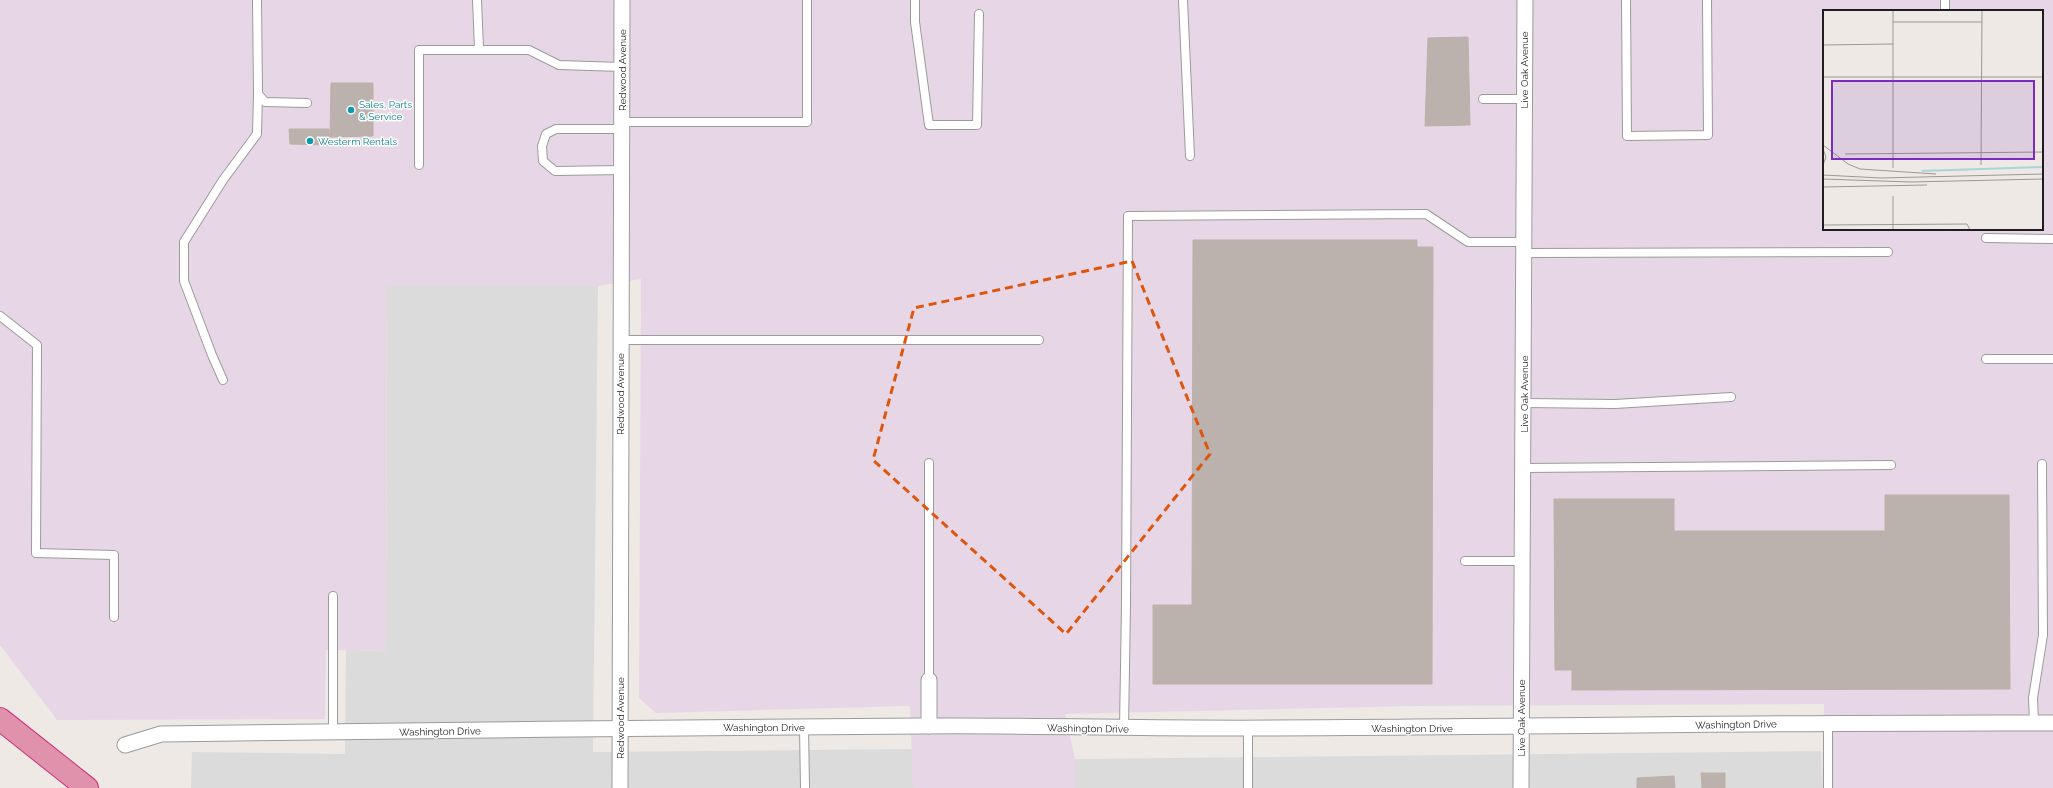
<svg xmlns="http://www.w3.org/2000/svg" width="2053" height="788" viewBox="0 0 2053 788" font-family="Raleway,sans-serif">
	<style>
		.residential { fill: #dcdbdb }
		.industrial { fill: #e7d7e6; fill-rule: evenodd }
		.building { fill: #bbb2ae; stroke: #bfafa8 }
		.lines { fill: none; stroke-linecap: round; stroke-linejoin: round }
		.lane-casing { stroke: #9b9b9b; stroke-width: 10 }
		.street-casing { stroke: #9b9b9b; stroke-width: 17 }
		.highway-casing { stroke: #cd317e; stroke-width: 24 }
		.lane { stroke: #fff; stroke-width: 8 }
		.street { stroke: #fff; stroke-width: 15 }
		.highway { stroke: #e092ac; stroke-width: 22 }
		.marked { fill: none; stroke: #de560d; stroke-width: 3; stroke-dasharray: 8 5; stroke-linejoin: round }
		.culture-dot { fill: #0f9aa8; stroke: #fff; stroke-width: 1.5 }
		.labels { text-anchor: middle; stroke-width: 3; stroke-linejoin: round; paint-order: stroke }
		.street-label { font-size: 10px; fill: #1e1e1e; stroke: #fff }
		.culture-label { font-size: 10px; fill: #0d838f; stroke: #fff; text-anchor: start }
		.inset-river { fill: none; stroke: #a8d5d9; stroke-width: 2 }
		.inset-road { fill: none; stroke: #9b9895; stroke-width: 1 }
		.view { fill: #7b2cbf; fill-opacity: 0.15; stroke: #7b2cbf; stroke-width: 2 }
		.inset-edge { fill: none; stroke: #1e1e1e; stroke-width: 2 }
	</style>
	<rect width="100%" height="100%" fill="#eee9e5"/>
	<g class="residential">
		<polygon points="387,286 598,286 593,752 913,749 913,788 191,788 192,752 345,754 346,650 386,651"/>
		<polygon points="1821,751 1822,788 1075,788 1075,759"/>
	</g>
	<path class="industrial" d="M0 0H2053V788H1822L1824 704 1415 706 1065 714 1075 759V788H913L910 706 656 713 639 698 641 279 598 286H387L386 651 326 650 325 719 57 720 0 645ZM1824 11H2042V229H1824Z"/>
	<g class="building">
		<polygon points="1468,37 1470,125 1425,126 1428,38"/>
		<polygon points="331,83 373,83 373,136 330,137"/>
		<polygon points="289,129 329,129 330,145 290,144"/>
		<polygon points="1193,240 1417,240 1417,247 1433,247 1432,684 1153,684 1153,605 1192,605"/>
		<polygon points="1885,495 2009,495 2010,689 1572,690 1572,670 1555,670 1554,499 1674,499 1674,531 1885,531"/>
		<polygon points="1701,773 1725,773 1725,788 1702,788"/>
		<polygon points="1674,776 1675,788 1637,788 1637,778"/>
	</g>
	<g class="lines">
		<g class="lane-casing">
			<g id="lane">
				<polyline points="257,0 258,94 265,102 307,103"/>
				<polyline points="477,0 479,49"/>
				<polyline points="915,0 915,22 929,125 977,125 979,14"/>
				<polyline points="1183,0 1190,156"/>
				<polyline points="1626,0 1627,136 1708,135 1707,0"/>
				<polyline points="1945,0 1945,11"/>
				<polyline points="1483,99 1524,99"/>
				<polyline points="621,122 807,122 807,0"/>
				<polyline points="419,165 419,50 529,50 559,65 622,67"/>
				<polyline points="621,170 555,171 543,161 542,146 546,134 556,129 621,129"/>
				<polyline points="1986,238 2053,239"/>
				<polyline points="1524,253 1888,252"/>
				<polyline points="0,316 37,345 36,553 114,555 114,617"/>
				<polyline points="621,340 1039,340"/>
				<polyline points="1986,359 2053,359"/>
				<polyline points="223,380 212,355 184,281 184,242 223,180 257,134 258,94"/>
				<polyline points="1524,403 1615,404 1731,397"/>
				<polyline points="1523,468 1891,465"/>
				<polyline points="1465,561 1522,561"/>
				<polyline points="929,680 929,463"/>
				<polyline points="1828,722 1828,788"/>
				<polyline points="2034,723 2033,698 2043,635 2042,464"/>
				<polyline points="804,727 805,788"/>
				<polyline points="1124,728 1126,605 1128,216 1426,214 1468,242 1524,242"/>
				<polyline points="333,732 333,596"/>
				<polyline points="1248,788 1248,729"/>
			</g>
		</g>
		<g class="street-casing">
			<g id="street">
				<polyline points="929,680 929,726"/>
				<path d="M125 745 161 734C415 731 668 727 922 726 1039 725 1156 729 1273 728 1533 727 1793 722 2053 723"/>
				<polyline points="620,788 622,0"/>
				<polyline points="1521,788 1525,0"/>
			</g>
		</g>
		<g class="highway-casing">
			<polyline id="highway" points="0,719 87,788"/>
		</g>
		<use href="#lane" class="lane"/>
		<use href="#street" class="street"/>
		<use href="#highway" class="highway"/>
	</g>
	<path class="marked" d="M1132 261 1210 454 1066 634 873 460 914 308Z"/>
	<g class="culture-dot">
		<circle cx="351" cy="110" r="4"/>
		<circle cx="310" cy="141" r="4"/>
	</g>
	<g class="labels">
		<g class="street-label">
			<text transform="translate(622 70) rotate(-90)" y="4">Redwood Avenue</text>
			<text transform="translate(1524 70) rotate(-90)" y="4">Live Oak Avenue</text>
			<text transform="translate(620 394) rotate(-90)" y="4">Redwood Avenue</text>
			<text transform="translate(1524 394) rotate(-90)" y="4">Live Oak Avenue</text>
			<text transform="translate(620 718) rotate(-90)" y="4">Redwood Avenue</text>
			<text transform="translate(1521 718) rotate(-90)" y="4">Live Oak Avenue</text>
			<text transform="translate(1736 724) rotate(-1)" y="4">Washington Drive</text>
			<text x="764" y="731">Washington Drive</text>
			<text transform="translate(1088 728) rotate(1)" y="4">Washington Drive</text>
			<text x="1412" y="732">Washington Drive</text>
			<text transform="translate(440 731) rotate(-1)" y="4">Washington Drive</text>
		</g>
		<g class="culture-label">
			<text x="359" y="108">Sales, Parts<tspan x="359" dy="12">&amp; Service</tspan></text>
			<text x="318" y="145">Westerm Rentals</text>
		</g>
	</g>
	<g transform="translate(1823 10)">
		<rect width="220" height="220" fill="#eee9e5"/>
		<path class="inset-river" d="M99 161 220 157"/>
		<path class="inset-road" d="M70 12H159M0 35 70 34M0 67H220M0 135 25 154 37 159 113 164M0 139 3 147 0 155M22 144 220 142M158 155 159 0M70 158V0M0 165 58 168 220 164M0 169 87 172 220 169M0 177 104 175M0 215 144 214 147 220M70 220V186"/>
		<path class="view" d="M9 71H211V149H9Z"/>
		<rect width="220" height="220" class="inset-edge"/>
	</g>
</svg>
